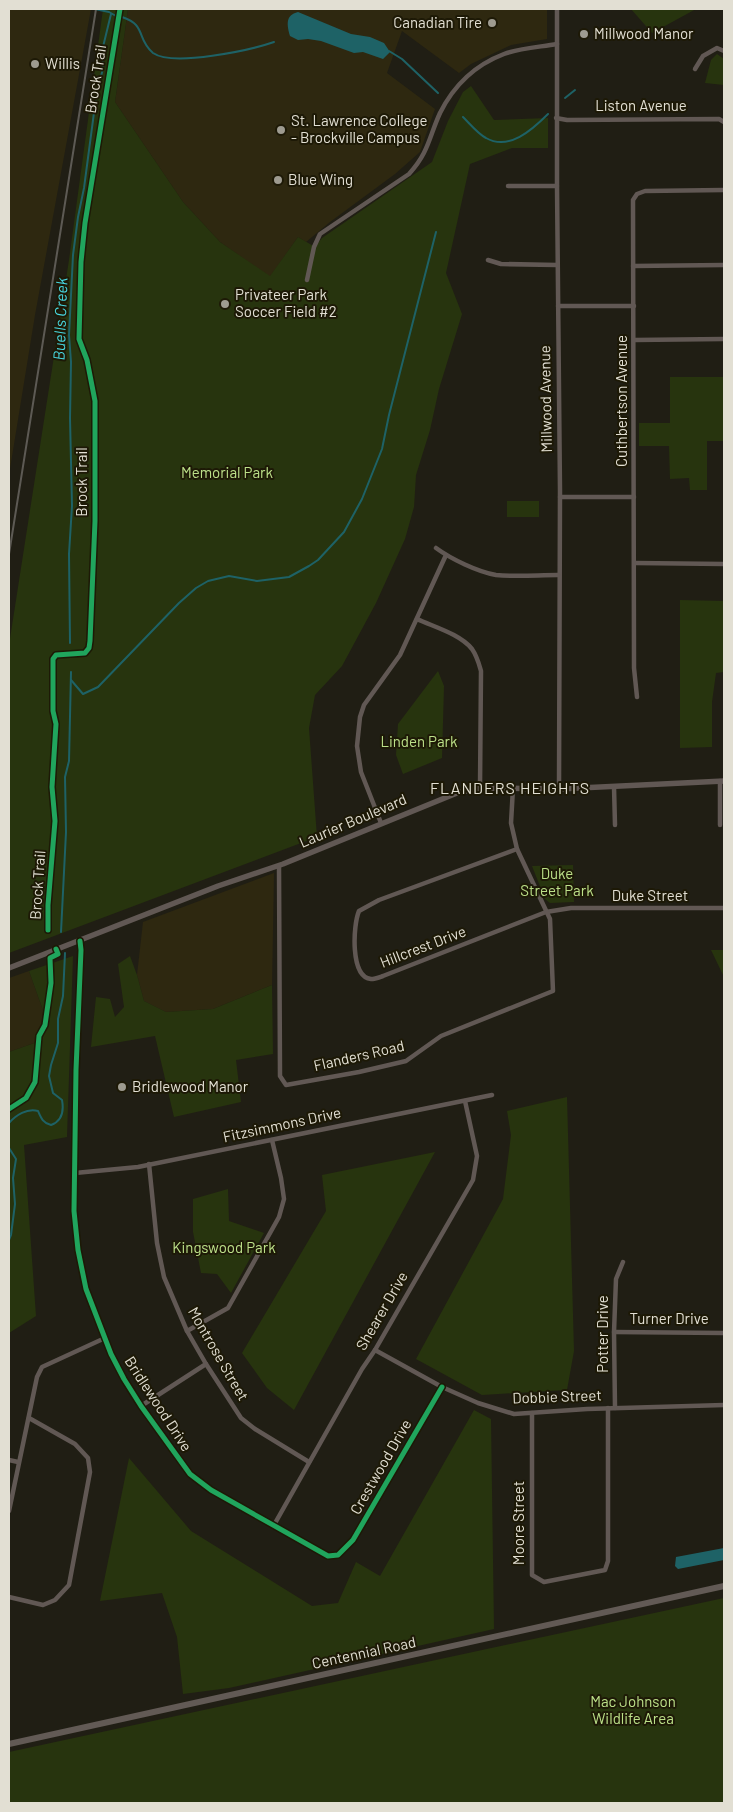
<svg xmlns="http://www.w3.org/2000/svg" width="733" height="1812" viewBox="0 0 733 1812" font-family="Barlow,sans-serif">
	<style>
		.built { fill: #2e2810 }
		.green { fill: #27340e }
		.water { fill: #1e6266 }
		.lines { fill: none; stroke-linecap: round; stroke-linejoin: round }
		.stream { stroke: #1e6266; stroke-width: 2 }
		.minor { stroke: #615854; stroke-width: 4.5 }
		.tertiary { stroke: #615854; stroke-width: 5.5 }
		.secondary { stroke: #625a55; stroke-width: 6 }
		.rail { stroke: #5d5a54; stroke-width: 2 }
		.cycleway-casing { stroke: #1d1906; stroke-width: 8 }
		.cycleway { stroke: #20a55d; stroke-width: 5 }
		.poi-dot { fill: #9e9b90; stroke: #1d1906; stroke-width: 2 }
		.labels { text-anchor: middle; stroke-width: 4; stroke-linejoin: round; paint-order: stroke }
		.poi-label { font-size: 15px; fill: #e2dfd3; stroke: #1d1906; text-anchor: start }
		.street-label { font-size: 15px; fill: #e2dfd3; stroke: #1d1906 }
		.park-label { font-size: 15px; fill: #bce089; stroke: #1d1906 }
		.water-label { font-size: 16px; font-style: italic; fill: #48d7e0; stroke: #1d1906 }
		.neighbourhood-label { font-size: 16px; letter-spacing: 1px; fill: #e2dfd3; stroke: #1d1906 }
	</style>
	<rect width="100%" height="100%" fill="#201e14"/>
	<g class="built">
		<polygon points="9,9 91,9 35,315 9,475"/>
		<polygon points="128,9 547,9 547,39 511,45 471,64 459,73 402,31 387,73 435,109 420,152 395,174 330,222 306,242 298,237 270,277 220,242 183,202 115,102"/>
		<polygon points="274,873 272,985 213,1009 166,1012 144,1001 137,975 143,922"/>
		<polygon points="29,971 45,1016 40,1041 9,1052 9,978"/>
	</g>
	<g class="green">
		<polygon points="103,9 128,9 115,102 183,202 220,242 270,276 298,237 315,247 322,238 432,162 448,121 463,92 471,86 494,120 548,118 548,148 512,148 470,164 446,273 462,314 439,389 430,430 416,475 414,507 405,539 376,603 342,666 315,695 309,728 317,837 9,953 9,645 69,260"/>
		<polygon points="631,9 696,9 652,33"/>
		<polygon points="717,54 724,59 724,85 705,83 711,60"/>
		<polygon points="670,377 724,377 724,441 707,441 707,490 690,490 689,478 670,479 669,446 639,446 639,423 670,423"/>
		<rect x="507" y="501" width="32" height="16"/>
		<polygon points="680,600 724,601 724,672 716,673 712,702 712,747 680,748"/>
		<polygon points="438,671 444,686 442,758 403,774 396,755 398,724"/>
		<polygon points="573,865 574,902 550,903 545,899 532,866"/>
		<polygon points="711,950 724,950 724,977"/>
		<polygon points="73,956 67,1137 24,1145 36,1316 9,1333 9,1052 40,1041 45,1016 29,971"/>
		<polygon points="130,956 137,975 144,1001 166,1012 213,1009 272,985 273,1054 236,1060 241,1102 174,1117 155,1036 91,1047 96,997 110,999 115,1017 124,1007 118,964"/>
		<polygon points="567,1097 574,1351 567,1390 482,1395 416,1359 503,1199 511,1135 507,1111"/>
		<polygon points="435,1152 294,1410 267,1388 242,1353 326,1211 322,1175"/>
		<polygon points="228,1189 229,1221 264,1233 231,1293 217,1274 201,1273 193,1232 193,1199"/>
		<polygon points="474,1410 491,1419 494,1629 229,1688 183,1694 177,1637 162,1593 100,1601 129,1458 191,1531 312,1606 338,1603 356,1562 380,1576"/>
		<polygon points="724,1598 724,1803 9,1803 9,1752"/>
	</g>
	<g class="water">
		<path d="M298 12 351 34 370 37 384 43 390 52 383 59 363 52 354 53 321 41 308 39 298 40 290 36C287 25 285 15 298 12Z"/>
		<polygon points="724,1548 724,1560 678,1569 675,1566 676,1557"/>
	</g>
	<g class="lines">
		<g class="stream">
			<polyline points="95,9 109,12 116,16"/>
			<path d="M122 17C147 25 136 39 153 53 173 67 251 50 274 42"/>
			<polyline points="389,51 402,59 438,93"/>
			<polyline points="565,98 575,90"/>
			<path d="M463 117C470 124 478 134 486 138 509 151 532 130 548 114"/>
			<polyline points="70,643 69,554 72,506 70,418 71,362 69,335 73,255 78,217 84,188 97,90 103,69 102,51 111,14"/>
			<polyline points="71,680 83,694 98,687 179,603 196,588 208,581 229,576 257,581 289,577 309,566 318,560 344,532 362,499 382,449 389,415 436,232"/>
			<polyline points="61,932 66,832 65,777 69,761 71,672"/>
			<path d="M9 1123C16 1115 27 1108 38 1111 41 1118 43 1123 51 1125 62 1121 64 1111 62 1100L53 1093 49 1076 51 1065 58 1043V1019L63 996 65 953"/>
			<polyline points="9,1148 16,1159 13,1178 15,1204 11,1235 9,1240"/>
		</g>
		<g class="minor">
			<polyline points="557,9 557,186 560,491 559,789"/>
			<polyline points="695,69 703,56 717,48 724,51"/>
			<polyline points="556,118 567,120 719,119 724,122"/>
			<polyline points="508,186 557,186"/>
			<polyline points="488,260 501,264 557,265"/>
			<polyline points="633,266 724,265"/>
			<path d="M307 280 314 247 320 234 409 174C429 152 429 137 440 113 454 85 475 65 504 54 520 48 540 47 557 44"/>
			<polyline points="558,306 634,306"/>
			<polyline points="634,340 724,339"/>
			<polyline points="560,497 634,497"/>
			<path d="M436 548C451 559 478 572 496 575 517 577 538 575 558 575"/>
			<polyline points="635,563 724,564"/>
			<path d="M417 619C434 627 460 634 472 649 477 656 479 664 481 671L480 788"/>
			<polyline points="637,697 634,668 633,200 637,194 645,191 724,190"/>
			<polyline points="720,781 720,825"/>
			<polyline points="614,787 615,825"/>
			<polyline points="381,823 361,772 357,746 360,717 364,705 400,655 446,555"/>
			<path d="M517 849 379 900 359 911C353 925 350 977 371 979 375 979 380 977 383 976L546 912 571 908H724"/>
			<polyline points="279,866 280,1076 286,1085 359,1072 406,1061 441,1036 553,991 550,919 517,849 511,823 513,788"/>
			<polyline points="80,941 81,950 76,1070 74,1211 78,1250 86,1289 111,1354 124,1379 141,1406 190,1474 211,1490 328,1556 338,1555 353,1540 442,1387"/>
			<polyline points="149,1164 157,1243 164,1277 187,1331 206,1364 241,1418 255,1429 309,1462"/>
			<polyline points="75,1173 138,1167 492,1095"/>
			<polyline points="187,1331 228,1308 279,1217 284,1199 281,1178 272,1140"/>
			<polyline points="614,1332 724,1333"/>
			<polyline points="375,1350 442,1387 478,1403 514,1414 587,1409 724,1405"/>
			<polyline points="141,1406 206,1364"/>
			<polyline points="615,1408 614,1332 616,1279 623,1262"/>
			<polyline points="532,1413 532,1575 544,1582 605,1570 608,1561 608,1408"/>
			<polyline points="9,1460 18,1462"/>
			<polyline points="9,1511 37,1377 42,1367 105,1338"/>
			<polyline points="274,1525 362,1369 375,1350 473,1180 477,1156 465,1101"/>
			<polyline points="9,1597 43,1605 55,1600 69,1585 90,1472 88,1458 75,1444 29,1418"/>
		</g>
		<polyline class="tertiary" points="9,968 218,886 283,864 457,793 480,788 559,789 724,781"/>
		<polyline class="secondary" points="9,1744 724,1586"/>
		<polyline class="rail" points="9,554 96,9"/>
		<g class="cycleway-casing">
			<g id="cycleway">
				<polyline points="48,930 48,905 55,821 52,787 56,724 53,711 53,659 56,655 85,653 89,648 90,641 95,521 95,401 87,360 79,339 81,262 85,223 120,9"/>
				<polyline points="80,941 81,950 76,1070 74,1211 78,1250 86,1289 111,1354 124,1379 141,1406 190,1474 211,1490 328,1556 338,1555 353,1540 442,1387"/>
				<polyline points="9,1109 26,1098 35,1082 39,1036 45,1025 51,983 50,958 58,954 56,949"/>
			</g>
		</g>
		<use href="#cycleway" class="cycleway"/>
	</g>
	<g class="poi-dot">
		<circle cx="492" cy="23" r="5"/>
		<circle cx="584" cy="34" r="5"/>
		<circle cx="35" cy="64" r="5"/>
		<circle cx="281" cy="130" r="5"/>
		<circle cx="278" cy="180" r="5"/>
		<circle cx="225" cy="304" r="5"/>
		<circle cx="122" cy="1087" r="5"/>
	</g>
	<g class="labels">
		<g class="poi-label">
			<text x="482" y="28" text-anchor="end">Canadian Tire</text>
			<text x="594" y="39">Millwood Manor</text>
			<text x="45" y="69">Willis</text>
			<text x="291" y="126">St. Lawrence College<tspan x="291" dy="17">- Brockville Campus</tspan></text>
			<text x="288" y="185">Blue Wing</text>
			<text x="235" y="300">Privateer Park<tspan x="235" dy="17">Soccer Field #2</tspan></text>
			<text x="132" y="1092">Bridlewood Manor</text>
		</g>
		<g class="street-label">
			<text transform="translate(96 79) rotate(-81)" y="5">Brock Trail</text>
			<text x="641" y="111">Liston Avenue</text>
			<text transform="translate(546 399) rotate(-91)" y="5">Millwood Avenue</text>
			<text transform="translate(622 401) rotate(-90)" y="5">Cuthbertson Avenue</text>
			<text transform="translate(82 482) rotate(-90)" y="5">Brock Trail</text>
			<text transform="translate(353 821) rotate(-23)" y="5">Laurier Boulevard</text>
			<text transform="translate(38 885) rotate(-86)" y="5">Brock Trail</text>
			<text x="650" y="901">Duke Street</text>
			<text transform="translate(423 947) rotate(-21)" y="5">Hillcrest Drive</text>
			<text transform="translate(359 1056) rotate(-13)" y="5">Flanders Road</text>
			<text transform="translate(282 1125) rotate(-12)" y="5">Fitzsimmons Drive</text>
			<text transform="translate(382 1311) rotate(-60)" y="5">Shearer Drive</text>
			<text x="669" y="1324">Turner Drive</text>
			<text transform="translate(603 1334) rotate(-90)" y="5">Potter Drive</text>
			<text transform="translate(218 1354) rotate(60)" y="5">Montrose Street</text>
			<text transform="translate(557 1397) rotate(-2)" y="5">Dobbie Street</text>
			<text transform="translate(158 1404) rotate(57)" y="5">Bridlewood Drive</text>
			<text transform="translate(381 1467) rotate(-60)" y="5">Crestwood Drive</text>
			<text transform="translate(519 1523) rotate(-90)" y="5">Moore Street</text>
			<text transform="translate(364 1653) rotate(-12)" y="5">Centennial Road</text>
		</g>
		<g class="park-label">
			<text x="227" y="478">Memorial Park</text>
			<text x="419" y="747">Linden Park</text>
			<text x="557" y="879">Duke<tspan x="557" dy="17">Street Park</tspan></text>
			<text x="224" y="1253">Kingswood Park</text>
			<text x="633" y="1707">Mac Johnson<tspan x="633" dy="17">Wildlife Area</tspan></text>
		</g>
		<g class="water-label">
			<text transform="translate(60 319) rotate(-88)" y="6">Buells Creek</text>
		</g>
		<g class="neighbourhood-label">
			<text x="510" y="794">FLANDERS HEIGHTS</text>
		</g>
	</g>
	<rect width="733" height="1812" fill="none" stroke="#e2dfd3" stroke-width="20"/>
</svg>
